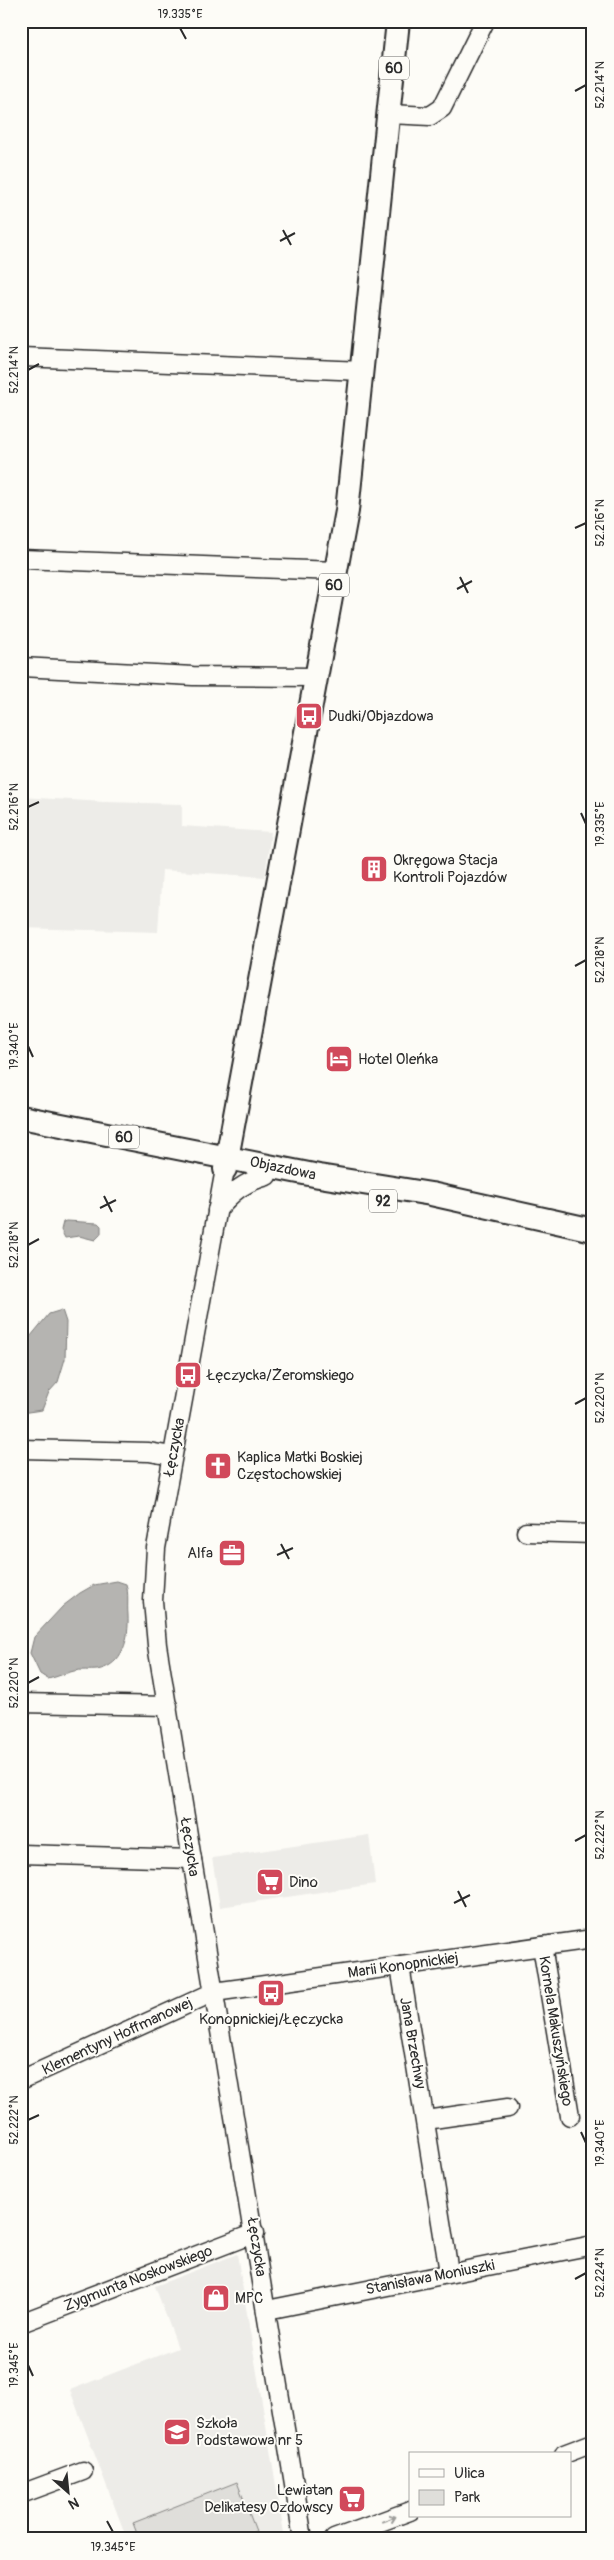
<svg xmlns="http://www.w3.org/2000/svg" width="614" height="2560" viewBox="0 0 614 2560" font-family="Pangolin,sans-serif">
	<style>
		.built { fill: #edece8 }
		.green { fill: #dfdeda; stroke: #858482 }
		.water { fill: #b5b4b1; stroke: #7e7d7b }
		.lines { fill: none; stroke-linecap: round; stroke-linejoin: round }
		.minor-casing { stroke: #2b2b2b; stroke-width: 21 }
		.major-casing { stroke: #2b2b2b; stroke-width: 26 }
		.minor { stroke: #fdfcf7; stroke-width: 18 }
		.major { stroke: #fdfcf7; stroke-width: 22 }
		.oneway { stroke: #9e9e9b }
		.ticks { fill: none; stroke: #2b2b2b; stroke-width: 2 }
		.labels { text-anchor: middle; stroke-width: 4; stroke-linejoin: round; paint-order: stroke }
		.shield { fill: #fdfcf7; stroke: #6a6a68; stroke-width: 1 }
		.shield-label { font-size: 14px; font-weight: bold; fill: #2b2b2b }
		.poi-label { font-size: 15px; fill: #2b2b2b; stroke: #fdfcf7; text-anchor: start }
		.street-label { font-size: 15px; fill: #2b2b2b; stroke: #fdfcf7 }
		.neatline { fill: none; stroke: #2b2b2b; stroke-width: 2 }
		.ticks-label { font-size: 12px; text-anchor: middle; fill: #2b2b2b }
	</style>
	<rect width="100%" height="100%" fill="#fdfcf7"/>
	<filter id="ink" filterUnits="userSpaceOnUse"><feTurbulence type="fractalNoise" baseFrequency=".02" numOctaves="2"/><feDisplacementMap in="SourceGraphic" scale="10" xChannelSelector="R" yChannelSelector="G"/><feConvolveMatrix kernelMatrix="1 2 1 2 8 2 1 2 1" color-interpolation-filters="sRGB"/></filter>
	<g filter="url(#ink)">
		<g class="built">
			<polygon points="21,797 104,802 182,804 182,826 271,832 265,877 162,870 158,932 21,928"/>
			<polygon points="369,1835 375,1884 220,1907 212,1858"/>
			<polygon points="237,2254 285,2539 127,2539 70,2390 178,2348 155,2286"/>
		</g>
		<polygon class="green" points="237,2482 256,2531 236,2539 139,2539 133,2523"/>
		<g class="water">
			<polygon points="67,1221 98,1223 101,1226 101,1234 95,1240 79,1236 65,1238 61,1230 63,1222"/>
			<polygon points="62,1310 66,1322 65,1359 58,1382 49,1392 42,1410 21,1413 21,1348 49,1314"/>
			<path d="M117 1581 126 1584C129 1594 127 1604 128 1615 129 1638 124 1665 97 1670 90 1671 81 1669 74 1671 65 1673 57 1677 48 1679L40 1674 30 1653 34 1637 63 1606 80 1593 94 1585Z"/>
		</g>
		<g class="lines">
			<g class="minor-casing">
				<g id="minor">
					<polyline points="389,114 430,116 442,108 485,21"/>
					<polyline points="21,357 363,371"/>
					<polyline points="21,559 336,571"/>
					<polyline points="21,667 193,676 316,677"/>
					<polyline points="225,1169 156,1548 153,1601 157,1645 303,2539"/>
					<path d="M217 1210C232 1192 244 1182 267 1176"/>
					<polyline points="21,1449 149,1452 172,1456"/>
					<polyline points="526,1532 593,1534"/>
					<polyline points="21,1703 168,1706"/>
					<polyline points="21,1854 192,1859"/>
					<polyline points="542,1946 570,2116"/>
					<polyline points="400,1966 449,2272"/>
					<polyline points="21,2080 214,1992 593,1939"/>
					<polyline points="426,2120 508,2108"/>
					<polyline points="267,2310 593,2245"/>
					<polyline points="21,2323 255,2233"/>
					<polyline points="564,2454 593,2443"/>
					<polyline points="21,2494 83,2471"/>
					<polyline points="334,2539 410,2511"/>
				</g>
			</g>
			<g class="major-casing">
				<g id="major">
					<polyline points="21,1117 319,1176 431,1194 593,1230"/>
					<polyline points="225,1169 347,511 398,21"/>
				</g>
			</g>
			<use href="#minor" class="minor"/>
			<use href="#major" class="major"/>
		</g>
		<defs><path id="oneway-shaft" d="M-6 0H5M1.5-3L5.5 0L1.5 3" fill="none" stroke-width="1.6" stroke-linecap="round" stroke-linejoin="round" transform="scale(1.25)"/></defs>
		<use class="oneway" href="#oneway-shaft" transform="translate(389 2519) rotate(-20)"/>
	</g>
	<path class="ticks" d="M180 28 186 39M575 91 586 85M283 230 291 245M280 241 295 233M28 370 39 364M575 528 586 523M460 577 468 593M457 589 472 581M28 807 39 802M581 813 586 824M575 966 586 960M28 1046 33 1057M104 1196 112 1212M100 1208 116 1200M28 1245 39 1239M575 1404 586 1398M281 1544 289 1559M277 1555 293 1548M28 1683 39 1677M575 1841 586 1835M458 1891 466 1907M454 1903 470 1895M28 2120 39 2115M581 2132 586 2143M575 2279 586 2273M28 2365 33 2376M107 2521 113 2532"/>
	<defs>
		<g id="bus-square" transform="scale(1.4375)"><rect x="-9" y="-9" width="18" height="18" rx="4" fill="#d1495b" stroke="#fdfcf7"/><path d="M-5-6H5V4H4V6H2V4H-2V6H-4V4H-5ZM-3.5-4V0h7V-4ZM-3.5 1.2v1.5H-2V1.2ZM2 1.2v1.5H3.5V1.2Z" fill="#fff"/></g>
		<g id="building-square" transform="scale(1.4375)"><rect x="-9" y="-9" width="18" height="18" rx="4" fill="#d1495b" stroke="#fdfcf7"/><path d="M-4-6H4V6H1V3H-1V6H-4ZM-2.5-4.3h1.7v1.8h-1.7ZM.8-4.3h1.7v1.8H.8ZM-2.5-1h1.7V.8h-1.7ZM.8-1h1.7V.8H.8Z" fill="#fff"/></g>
		<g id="hotel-square" transform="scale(1.4375)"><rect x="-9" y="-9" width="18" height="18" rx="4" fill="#d1495b" stroke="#fdfcf7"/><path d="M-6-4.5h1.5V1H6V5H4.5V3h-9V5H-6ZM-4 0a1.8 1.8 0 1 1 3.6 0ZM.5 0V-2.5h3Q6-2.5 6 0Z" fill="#fff"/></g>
		<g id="church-square" transform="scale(1.4375)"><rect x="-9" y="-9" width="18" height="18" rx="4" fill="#d1495b" stroke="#fdfcf7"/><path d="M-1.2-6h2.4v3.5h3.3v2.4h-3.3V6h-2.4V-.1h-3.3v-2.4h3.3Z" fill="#fff"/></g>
		<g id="office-square" transform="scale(1.4375)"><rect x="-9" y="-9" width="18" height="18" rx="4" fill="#d1495b" stroke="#fdfcf7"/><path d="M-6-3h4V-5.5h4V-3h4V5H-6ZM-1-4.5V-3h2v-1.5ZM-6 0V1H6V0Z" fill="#fff"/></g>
		<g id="supermarket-square" transform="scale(1.4375)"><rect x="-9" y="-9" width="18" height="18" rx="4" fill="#d1495b" stroke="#fdfcf7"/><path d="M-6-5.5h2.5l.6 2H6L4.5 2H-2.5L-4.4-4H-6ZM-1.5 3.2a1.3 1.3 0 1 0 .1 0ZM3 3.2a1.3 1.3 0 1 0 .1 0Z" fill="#fff"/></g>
		<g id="shop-square" transform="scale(1.4375)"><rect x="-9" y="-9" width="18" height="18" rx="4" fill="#d1495b" stroke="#fdfcf7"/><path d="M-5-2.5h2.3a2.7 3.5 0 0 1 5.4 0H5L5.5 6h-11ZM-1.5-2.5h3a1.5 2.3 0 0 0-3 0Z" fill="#fff"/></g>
		<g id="school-square" transform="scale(1.4375)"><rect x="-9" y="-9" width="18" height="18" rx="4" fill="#d1495b" stroke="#fdfcf7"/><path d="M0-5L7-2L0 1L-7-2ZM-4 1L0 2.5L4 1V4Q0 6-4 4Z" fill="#fff"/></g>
	</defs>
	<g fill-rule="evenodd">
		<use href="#bus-square" x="309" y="716"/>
		<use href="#building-square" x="374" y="869"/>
		<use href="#hotel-square" x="339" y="1059"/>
		<use href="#bus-square" x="188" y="1375"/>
		<use href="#church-square" x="218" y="1466"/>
		<use href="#office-square" x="232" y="1553"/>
		<use href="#supermarket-square" x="270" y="1882"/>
		<use href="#bus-square" x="271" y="1993"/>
		<use href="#shop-square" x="216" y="2298"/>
		<use href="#school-square" x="177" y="2432"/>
		<use href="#supermarket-square" x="352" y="2499"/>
	</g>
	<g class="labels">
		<g class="shield">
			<rect x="379" y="56.5" width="30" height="23" rx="4"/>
			<rect x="319" y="573.5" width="30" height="23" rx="4"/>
			<rect x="109" y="1125.5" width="30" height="23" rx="4"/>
			<rect x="369" y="1189.5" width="28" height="23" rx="4"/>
		</g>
		<g class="shield-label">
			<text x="394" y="73">60</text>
			<text x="334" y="590">60</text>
			<text x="124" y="1142">60</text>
			<text x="383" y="1206">92</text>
		</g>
		<g class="poi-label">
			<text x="328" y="721">Dudki/Objazdowa</text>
			<text x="393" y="865">Okręgowa Stacja<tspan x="393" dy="17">Kontroli Pojazdów</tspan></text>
			<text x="358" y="1064">Hotel Oleńka</text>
			<text x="207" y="1380">Łęczycka/Żeromskiego</text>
			<text x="237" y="1462">Kaplica Matki Boskiej<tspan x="237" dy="17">Częstochowskiej</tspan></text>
			<text x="213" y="1558" text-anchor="end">Alfa</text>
			<text x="289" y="1887">Dino</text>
			<text x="271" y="2024" text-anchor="middle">Konopnickiej/Łęczycka</text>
			<text x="235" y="2303">MPC</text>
			<text x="196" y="2428">Szkoła<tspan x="196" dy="17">Podstawowa nr 5</tspan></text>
			<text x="333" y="2495" text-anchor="end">Lewiatan<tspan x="333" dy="17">Delikatesy Ozdowscy</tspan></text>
		</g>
		<g class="street-label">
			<text transform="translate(283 1168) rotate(12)" y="5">Objazdowa</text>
			<text transform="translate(174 1447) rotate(-79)" y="5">Łęczycka</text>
			<text transform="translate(190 1847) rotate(81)" y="5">Łęczycka</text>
			<text transform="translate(403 1965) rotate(-8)" y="5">Marii Konopnickiej</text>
			<text transform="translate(556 2031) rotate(81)" y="5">Kornela Makuszyńskiego</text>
			<text transform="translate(117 2036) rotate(-25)" y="5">Klementyny Hoffmanowej</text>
			<text transform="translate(413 2043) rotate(80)" y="5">Jana Brzechwy</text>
			<text transform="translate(257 2247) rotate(81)" y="5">Łęczycka</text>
			<text transform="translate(430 2277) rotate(-11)" y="5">Stanisława Moniuszki</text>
			<text transform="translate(138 2278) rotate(-21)" y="5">Zygmunta Noskowskiego</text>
		</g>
	</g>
	<rect width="614" height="2560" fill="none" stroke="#fdfcf7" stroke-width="55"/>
	<rect x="409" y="2452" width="162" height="65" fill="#fdfcf7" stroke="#a9a8a5"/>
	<rect x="419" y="2469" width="25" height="8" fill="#fdfcf7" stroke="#a9a8a5"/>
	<text x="454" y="2478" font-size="15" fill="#2b2b2b">Ulica</text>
	<rect x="419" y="2490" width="25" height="15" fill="#dfdeda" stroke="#a9a8a5"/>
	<text x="454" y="2502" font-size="15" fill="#2b2b2b">Park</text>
	<g transform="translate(68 2492) rotate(153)" stroke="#fdfcf7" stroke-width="4" paint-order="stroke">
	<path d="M0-4L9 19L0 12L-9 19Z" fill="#2b2b2b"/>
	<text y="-8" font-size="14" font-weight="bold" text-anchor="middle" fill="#2b2b2b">N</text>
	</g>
	<rect x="28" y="28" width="558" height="2504" class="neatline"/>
	<g class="ticks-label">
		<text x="180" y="18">19.335°E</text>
		<text transform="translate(600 85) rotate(-90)" y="4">52.214°N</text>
		<text transform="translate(14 370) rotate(-90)" y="4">52.214°N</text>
		<text transform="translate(600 523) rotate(-90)" y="4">52.216°N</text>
		<text transform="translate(14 807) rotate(-90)" y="4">52.216°N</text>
		<text transform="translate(600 824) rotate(-90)" y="4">19.335°E</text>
		<text transform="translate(600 960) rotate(-90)" y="4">52.218°N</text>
		<text transform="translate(14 1046) rotate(-90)" y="4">19.340°E</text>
		<text transform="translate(14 1245) rotate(-90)" y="4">52.218°N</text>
		<text transform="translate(600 1398) rotate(-90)" y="4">52.220°N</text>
		<text transform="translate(14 1683) rotate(-90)" y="4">52.220°N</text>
		<text transform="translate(600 1835) rotate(-90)" y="4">52.222°N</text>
		<text transform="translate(14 2120) rotate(-90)" y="4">52.222°N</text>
		<text transform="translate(600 2143) rotate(-90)" y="4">19.340°E</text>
		<text transform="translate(600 2273) rotate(-90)" y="4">52.224°N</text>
		<text transform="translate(14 2365) rotate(-90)" y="4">19.345°E</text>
		<text x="113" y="2551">19.345°E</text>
	</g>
</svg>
